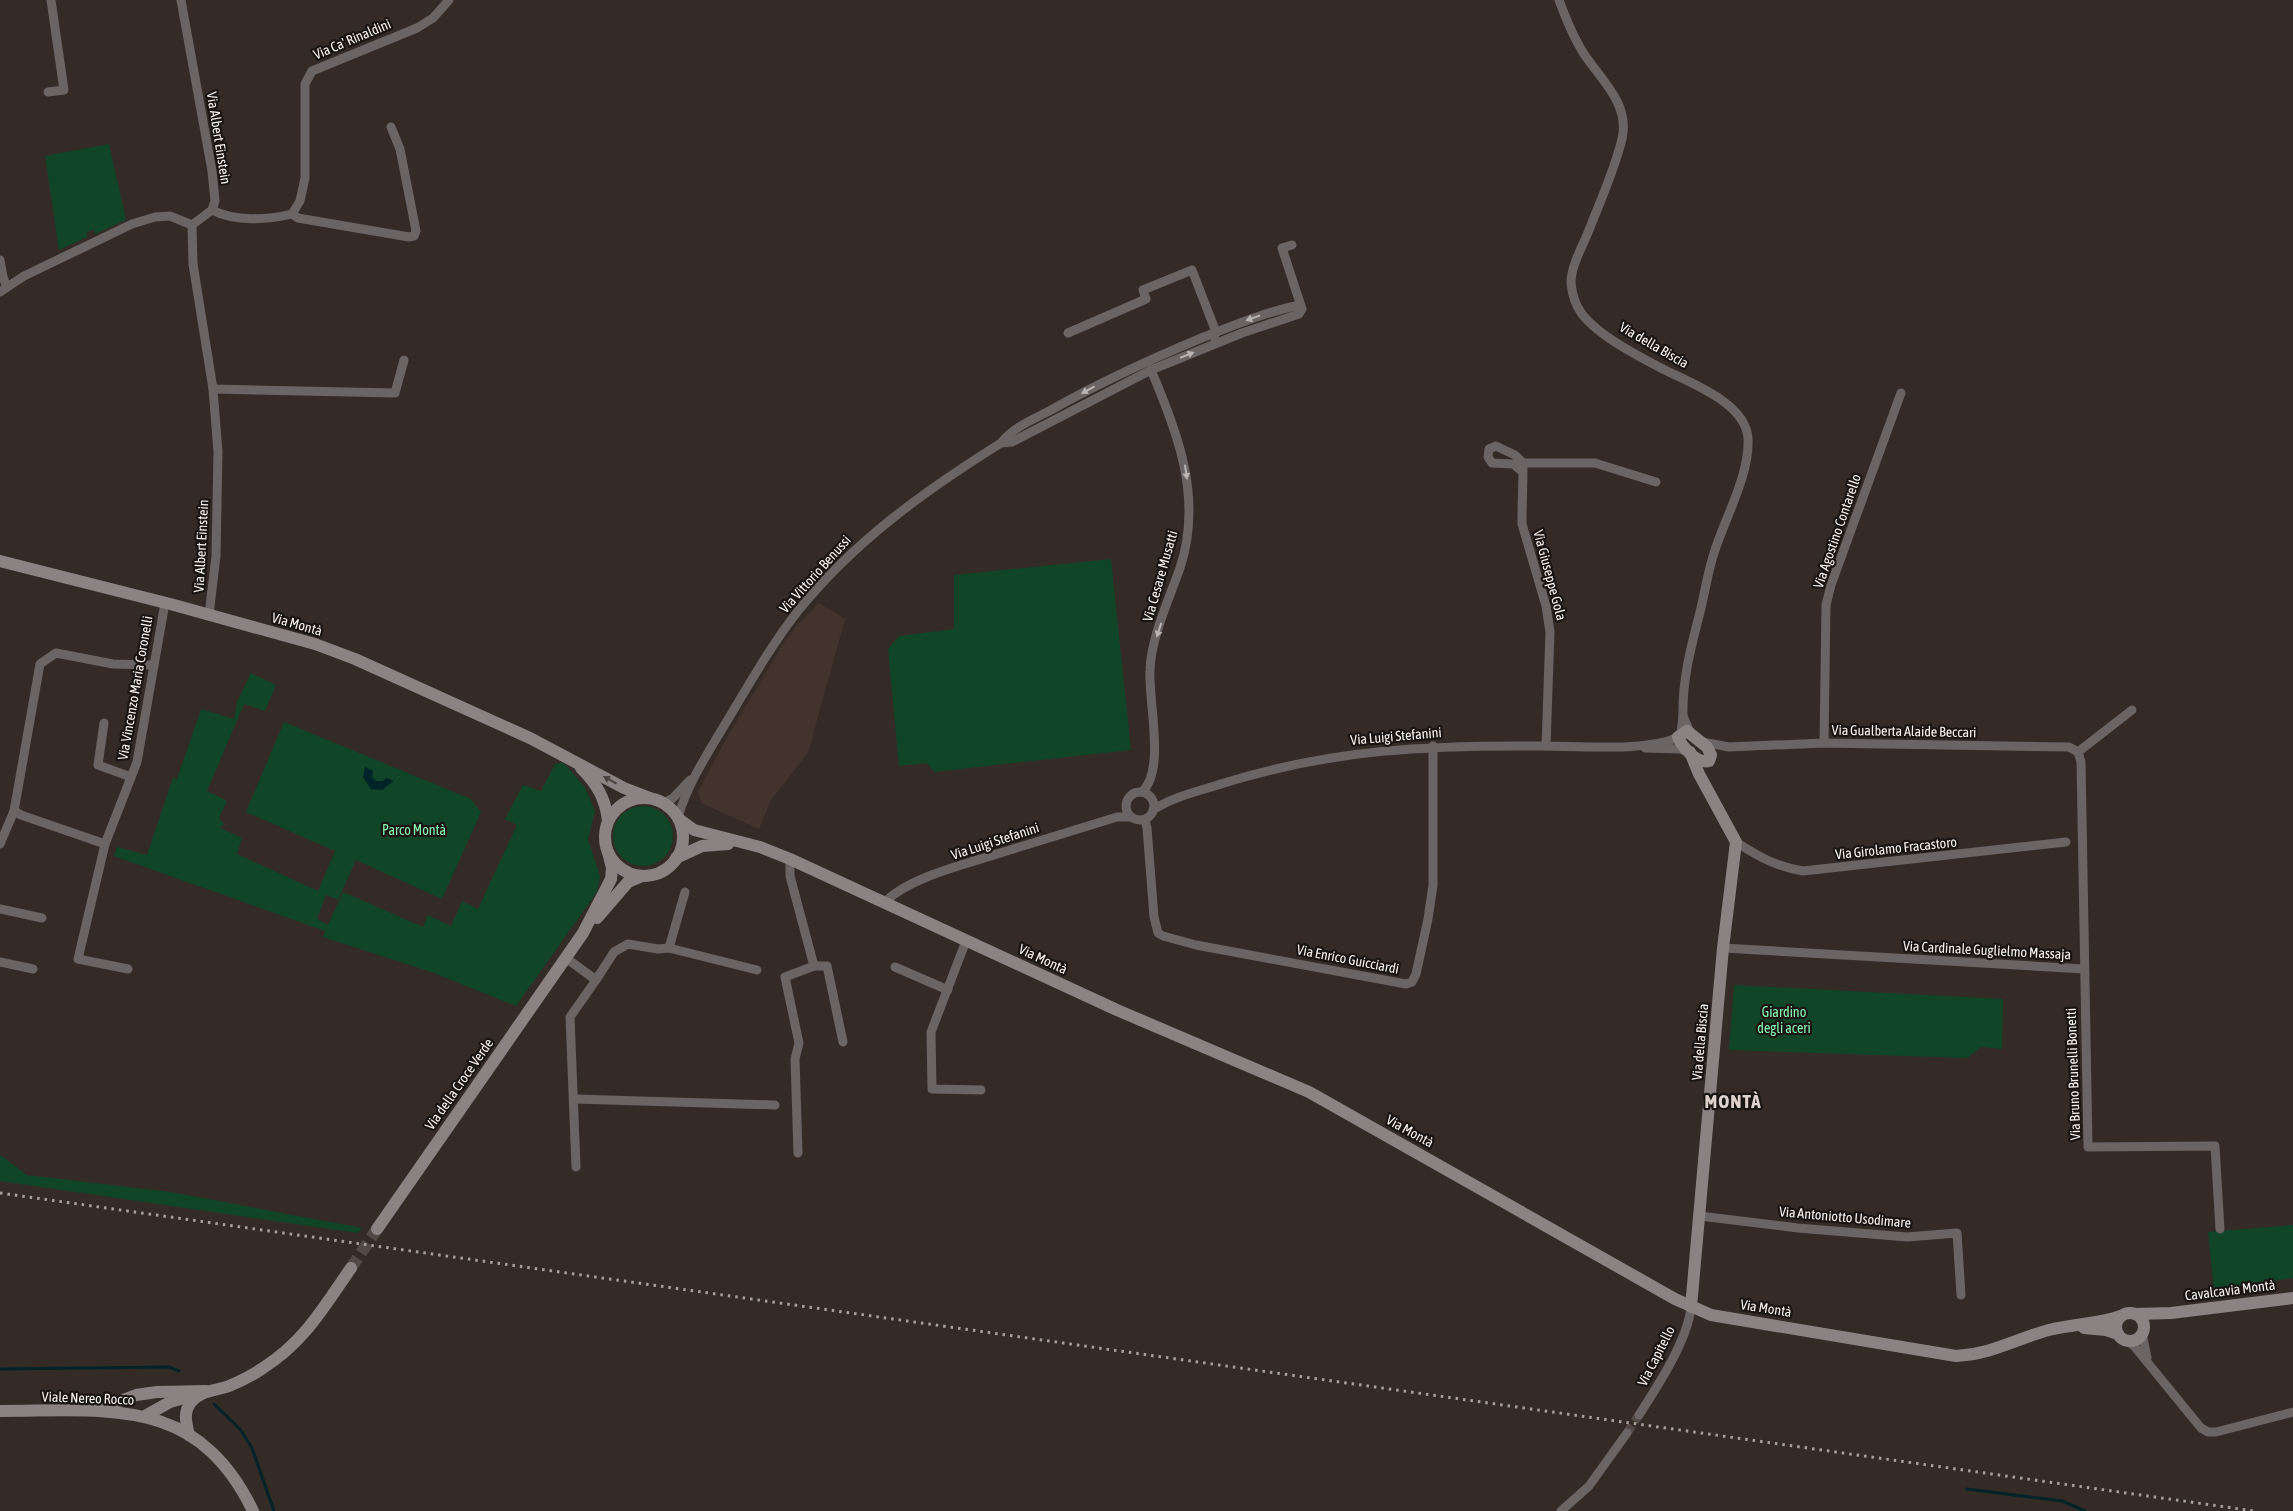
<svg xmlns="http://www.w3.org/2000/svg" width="2293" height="1511" viewBox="0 0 2293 1511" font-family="'Asap Condensed',sans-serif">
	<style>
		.built { fill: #42332c }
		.green { fill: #104528 }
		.water { fill: #00232a }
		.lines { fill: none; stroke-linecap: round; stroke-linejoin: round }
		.stream { stroke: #00232a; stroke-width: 3 }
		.street-tunnel { stroke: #524945; stroke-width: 9; stroke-dasharray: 9 4.5; stroke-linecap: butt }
		.secondary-tunnel { stroke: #524945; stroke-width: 12; stroke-dasharray: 12 6; stroke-linecap: butt }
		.street { stroke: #6a6464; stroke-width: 9 }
		.secondary { stroke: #8b8382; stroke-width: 12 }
		.rail { stroke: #a7a09d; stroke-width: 3; stroke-dasharray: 2.5 5; stroke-linecap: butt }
		.oneway { fill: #b9b3b1 }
		.oneway2 { fill: #47413f }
		.labels { text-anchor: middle; stroke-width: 4.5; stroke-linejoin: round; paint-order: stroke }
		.street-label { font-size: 14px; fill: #f9f3f0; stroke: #191513 }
		.park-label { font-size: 14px; fill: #89f7b2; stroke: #191513 }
		.district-label { font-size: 19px; font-weight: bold; letter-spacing: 1px; fill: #dfd3ce; stroke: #191513 }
	</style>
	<rect width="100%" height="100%" fill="#342b27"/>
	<polygon class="built" points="819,603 845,619 808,753 771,800 759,829 701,803 698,792 727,737 785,641 797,625"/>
	<g class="green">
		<polygon points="109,144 126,220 95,234 94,229 87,232 87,237 59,250 45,156"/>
		<polygon points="1111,559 1131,750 934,772 927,763 899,766 888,649 899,636 954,629 954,575"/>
		<polygon points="251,673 276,685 265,711 244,704 207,791 227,801 219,818 224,824 220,828 242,838 237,854 318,891 335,851 246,812 284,722 471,799 481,812 442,899 356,860 338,900 326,895 317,919 328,925 343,892 423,927 428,915 451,926 462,901 478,909 517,825 505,819 523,785 541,791 555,764 563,762 585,787 595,811 588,839 600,876 597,892 516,1006 434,973 323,937 325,931 114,856 117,847 147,855 173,778 177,779 201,709 234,719 237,702"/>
		<circle cx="643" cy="836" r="30"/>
		<polygon points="1734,985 2003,999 2002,1049 1981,1047 1967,1058 1729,1050"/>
		<polygon points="0,1155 27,1175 171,1192 362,1228 358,1233 0,1181"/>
		<polygon points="2293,1225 2293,1278 2214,1289 2208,1232"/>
	</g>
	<polygon class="water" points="365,767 373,771 372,777 376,781 383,781 386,778 394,781 382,790 371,789 363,777"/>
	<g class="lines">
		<g class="stream">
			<polyline points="0,1369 169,1367 179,1371"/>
			<polyline points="214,1404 240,1429 252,1448 274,1511"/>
			<polyline points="1967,1489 2062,1501 2085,1511"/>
		</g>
		<polyline class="street-tunnel" points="1627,1433 1639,1415"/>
		<polyline class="secondary-tunnel" points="351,1268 377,1229"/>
		<g class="street">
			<polyline points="181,0 212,171 215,201 212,210 192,225"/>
			<path d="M1559 0C1566 19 1573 37 1584 54 1602 81 1630 104 1622 139 1614 172 1599 204 1587 235 1581 249 1571 267 1571 283 1572 294 1576 306 1582 314 1598 335 1636 355 1659 367 1687 382 1745 401 1748 438 1750 474 1726 516 1715 550 1708 570 1705 592 1700 612 1691 647 1682 680 1683 716"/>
			<polyline points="48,92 64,90 51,0"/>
			<path d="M212 210C235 222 268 220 292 214L300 201 305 178V84L312 71 417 28 433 18 449 0"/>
			<polyline points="292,214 298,218 409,237 414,236 416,231 400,149 391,127"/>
			<polyline points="192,225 193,264 213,389 218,452 216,556 209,615"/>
			<polyline points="0,260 3,277 7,287"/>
			<polyline points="0,292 24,276 132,224 155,217 170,216 192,225"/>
			<polyline points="1068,333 1146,299 1143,290 1192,270 1216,332 1214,337"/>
			<polyline points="213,389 395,393 404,360"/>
			<polyline points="1001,443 1012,442 1151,370 1242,333 1299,314 1302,309 1282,248 1292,245"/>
			<polyline points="1523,463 1595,463 1656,482"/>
			<path d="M1523 472 1513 464 1492 463 1488 457 1489 449 1496 446 1515 455 1523 463C1523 483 1522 504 1522 524L1546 606 1550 632 1546 746"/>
			<polyline points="104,723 98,765 131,777"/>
			<polyline points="1681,733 1683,716 1690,732"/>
			<polyline points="1702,742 1729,747 1824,743 2069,747 2078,752"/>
			<polyline points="1824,743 1826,605 1831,585 1901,393"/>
			<polyline points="1645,748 1680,749 1689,752"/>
			<polyline points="2078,752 2081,762 2088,1147 2215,1146 2220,1229"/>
			<polyline points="2078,752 2132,710"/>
			<circle cx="1140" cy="806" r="14"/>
			<path d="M1142 792C1166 770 1148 701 1150 670 1151 638 1169 599 1180 568 1203 499 1178 433 1151 370"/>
			<polyline points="664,803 673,798 690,780"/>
			<path d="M1153 810C1174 796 1200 791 1224 783 1333 749 1430 745 1543 746 1578 746 1648 752 1678 737"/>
			<polyline points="14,811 21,815 105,844"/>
			<path d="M678 817C688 782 711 748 730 716 751 681 772 644 798 611 854 541 926 490 1001 443 1013 427 1034 419 1051 410 1099 383 1149 360 1199 339 1232 326 1265 312 1300 305"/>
			<polyline points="1145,820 1147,828 1154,917 1158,933 1163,936 1196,945 1406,984 1412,982 1416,974 1428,919 1433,885 1433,746"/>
			<path d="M1736 842C1759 857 1775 866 1803 871L2066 842"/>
			<polyline points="0,844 14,811 40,664 56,653 113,664 153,665"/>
			<polyline points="790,859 790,876 814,966 785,977 799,1043 795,1059 798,1153"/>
			<path d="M885 902C910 877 963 865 997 854 1037 842 1077 829 1117 817H1131"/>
			<polyline points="0,909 42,918"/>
			<polyline points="966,941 931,1032 932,1089 981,1090"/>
			<polyline points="669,948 685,892"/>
			<polyline points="1723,948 2084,969"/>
			<polyline points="566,958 596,980 614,952 628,944 658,949 669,948 757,970"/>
			<polyline points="0,962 33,969"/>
			<polyline points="814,966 827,966 843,1042"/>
			<polyline points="895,967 948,990"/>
			<polyline points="128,969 78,959 105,844 137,762 165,603"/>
			<polyline points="575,1099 775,1105"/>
			<polyline points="576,1167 570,1017 596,980"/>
			<polyline points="1700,1216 1798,1228 1907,1237 1957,1233 1961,1295"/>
			<polyline points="2142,1333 2147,1358"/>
			<polyline points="2127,1340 2134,1346 2201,1428 2208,1432 2216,1432 2293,1412"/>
			<path d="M1639 1415C1657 1387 1688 1340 1691 1307"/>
			<polyline points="1561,1511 1589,1486 1627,1433"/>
		</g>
		<g class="secondary">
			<polyline points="0,561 174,605 315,644 355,659 530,738 624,788 650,798"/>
			<path d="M1687 731 1707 747 1711 755 1709 761C1697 764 1682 747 1678 737Z"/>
			<polyline points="1690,752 1699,774 1736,842 1723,948 1691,1307"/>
			<path d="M581 768C597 784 605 798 608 820"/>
			<circle cx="644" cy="837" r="39"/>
			<path d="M679 819 694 830 760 847 790 859 1117 1010 1309 1092 1675 1299 1711 1315 1956 1356C1993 1354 2015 1339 2049 1330 2073 1324 2099 1324 2121 1316"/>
			<polyline points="676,858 702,846 728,844"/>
			<polyline points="597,918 628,882 642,876"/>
			<polyline points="377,1229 583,933 611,879 612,868 608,852"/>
			<circle cx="2130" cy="1327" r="14"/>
			<polyline points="2135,1314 2171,1313 2293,1298"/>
			<polyline points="2084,1328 2106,1330 2118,1334"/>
			<polyline points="96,1410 136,1395 157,1392 206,1391"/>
			<path d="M0 1411C109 1411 197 1395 253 1511"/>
			<polyline points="145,1416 170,1402 191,1396"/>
			<path d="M189 1435C186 1423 183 1412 191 1402 201 1390 216 1391 229 1386 241 1381 253 1375 263 1368 305 1341 323 1308 351 1268"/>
		</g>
		<polyline class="rail" points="0,1193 2254,1511"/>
	</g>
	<defs><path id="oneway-solid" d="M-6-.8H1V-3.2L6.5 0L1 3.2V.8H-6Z" transform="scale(1.25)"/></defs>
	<g class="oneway">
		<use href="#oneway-solid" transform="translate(1253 318) rotate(161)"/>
		<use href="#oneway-solid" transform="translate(1187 355) rotate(-22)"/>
		<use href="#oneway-solid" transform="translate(1088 390) rotate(152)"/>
		<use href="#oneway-solid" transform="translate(1186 472) rotate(82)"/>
		<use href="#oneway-solid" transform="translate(1159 630) rotate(108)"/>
	</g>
	<use class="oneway2" href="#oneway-solid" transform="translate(610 780) rotate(-151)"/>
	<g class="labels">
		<g class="street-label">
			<text transform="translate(352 39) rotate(-23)" y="5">Via Ca' Rinaldini</text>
			<text transform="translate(219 138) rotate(81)" y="5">Via Albert Einstein</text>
			<text transform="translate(1654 345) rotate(30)" y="5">Via della Biscia</text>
			<text transform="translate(1837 531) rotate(-71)" y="5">Via Agostino Contarello</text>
			<text transform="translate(201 546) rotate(-87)" y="5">Via Albert Einstein</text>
			<text transform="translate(815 574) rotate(-48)" y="5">Via Vittorio Benussi</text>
			<text transform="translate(1550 575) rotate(75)" y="5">Via Giuseppe Gola</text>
			<text transform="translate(1160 576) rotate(-74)" y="5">Via Cesare Musatti</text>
			<text transform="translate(297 624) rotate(16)" y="5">Via Montà</text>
			<text transform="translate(135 688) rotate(-80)" y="5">Via Vincenzo Maria Coronelli</text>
			<text transform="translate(1904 731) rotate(1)" y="5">Via Gualberta Alaide Beccari</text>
			<text transform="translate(1396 736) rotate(-5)" y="5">Via Luigi Stefanini</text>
			<text transform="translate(995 841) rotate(-18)" y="5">Via Luigi Stefanini</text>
			<text transform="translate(1896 848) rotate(-6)" y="5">Via Girolamo Fracastoro</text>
			<text transform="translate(1987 950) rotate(3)" y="5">Via Cardinale Guglielmo Massaja</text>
			<text transform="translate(1043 959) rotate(25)" y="5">Via Montà</text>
			<text transform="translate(1348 959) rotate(11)" y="5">Via Enrico Guicciardi</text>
			<text transform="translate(1700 1042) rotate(-85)" y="5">Via della Biscia</text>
			<text transform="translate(2073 1074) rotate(-92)" y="5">Via Bruno Brunelli Bonetti</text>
			<text transform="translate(459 1084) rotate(-55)" y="5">Via della Croce Verde</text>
			<text transform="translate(1410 1131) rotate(29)" y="5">Via Montà</text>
			<text transform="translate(1845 1217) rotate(5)" y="5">Via Antoniotto Usodimare</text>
			<text transform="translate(2230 1290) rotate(-7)" y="5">Cavalcavia Montà</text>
			<text transform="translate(1766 1308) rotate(9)" y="5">Via Montà</text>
			<text transform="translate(1656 1356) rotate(-63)" y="5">Via Capitello</text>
			<text transform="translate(88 1398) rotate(2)" y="5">Viale Nereo Rocco</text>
		</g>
		<g class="park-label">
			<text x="414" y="835">Parco Montà</text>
			<text x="1784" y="1017">Giardino<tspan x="1784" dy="16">degli aceri</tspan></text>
		</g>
		<g class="district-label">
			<text x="1733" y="1108">MONTÀ</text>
		</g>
	</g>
</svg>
